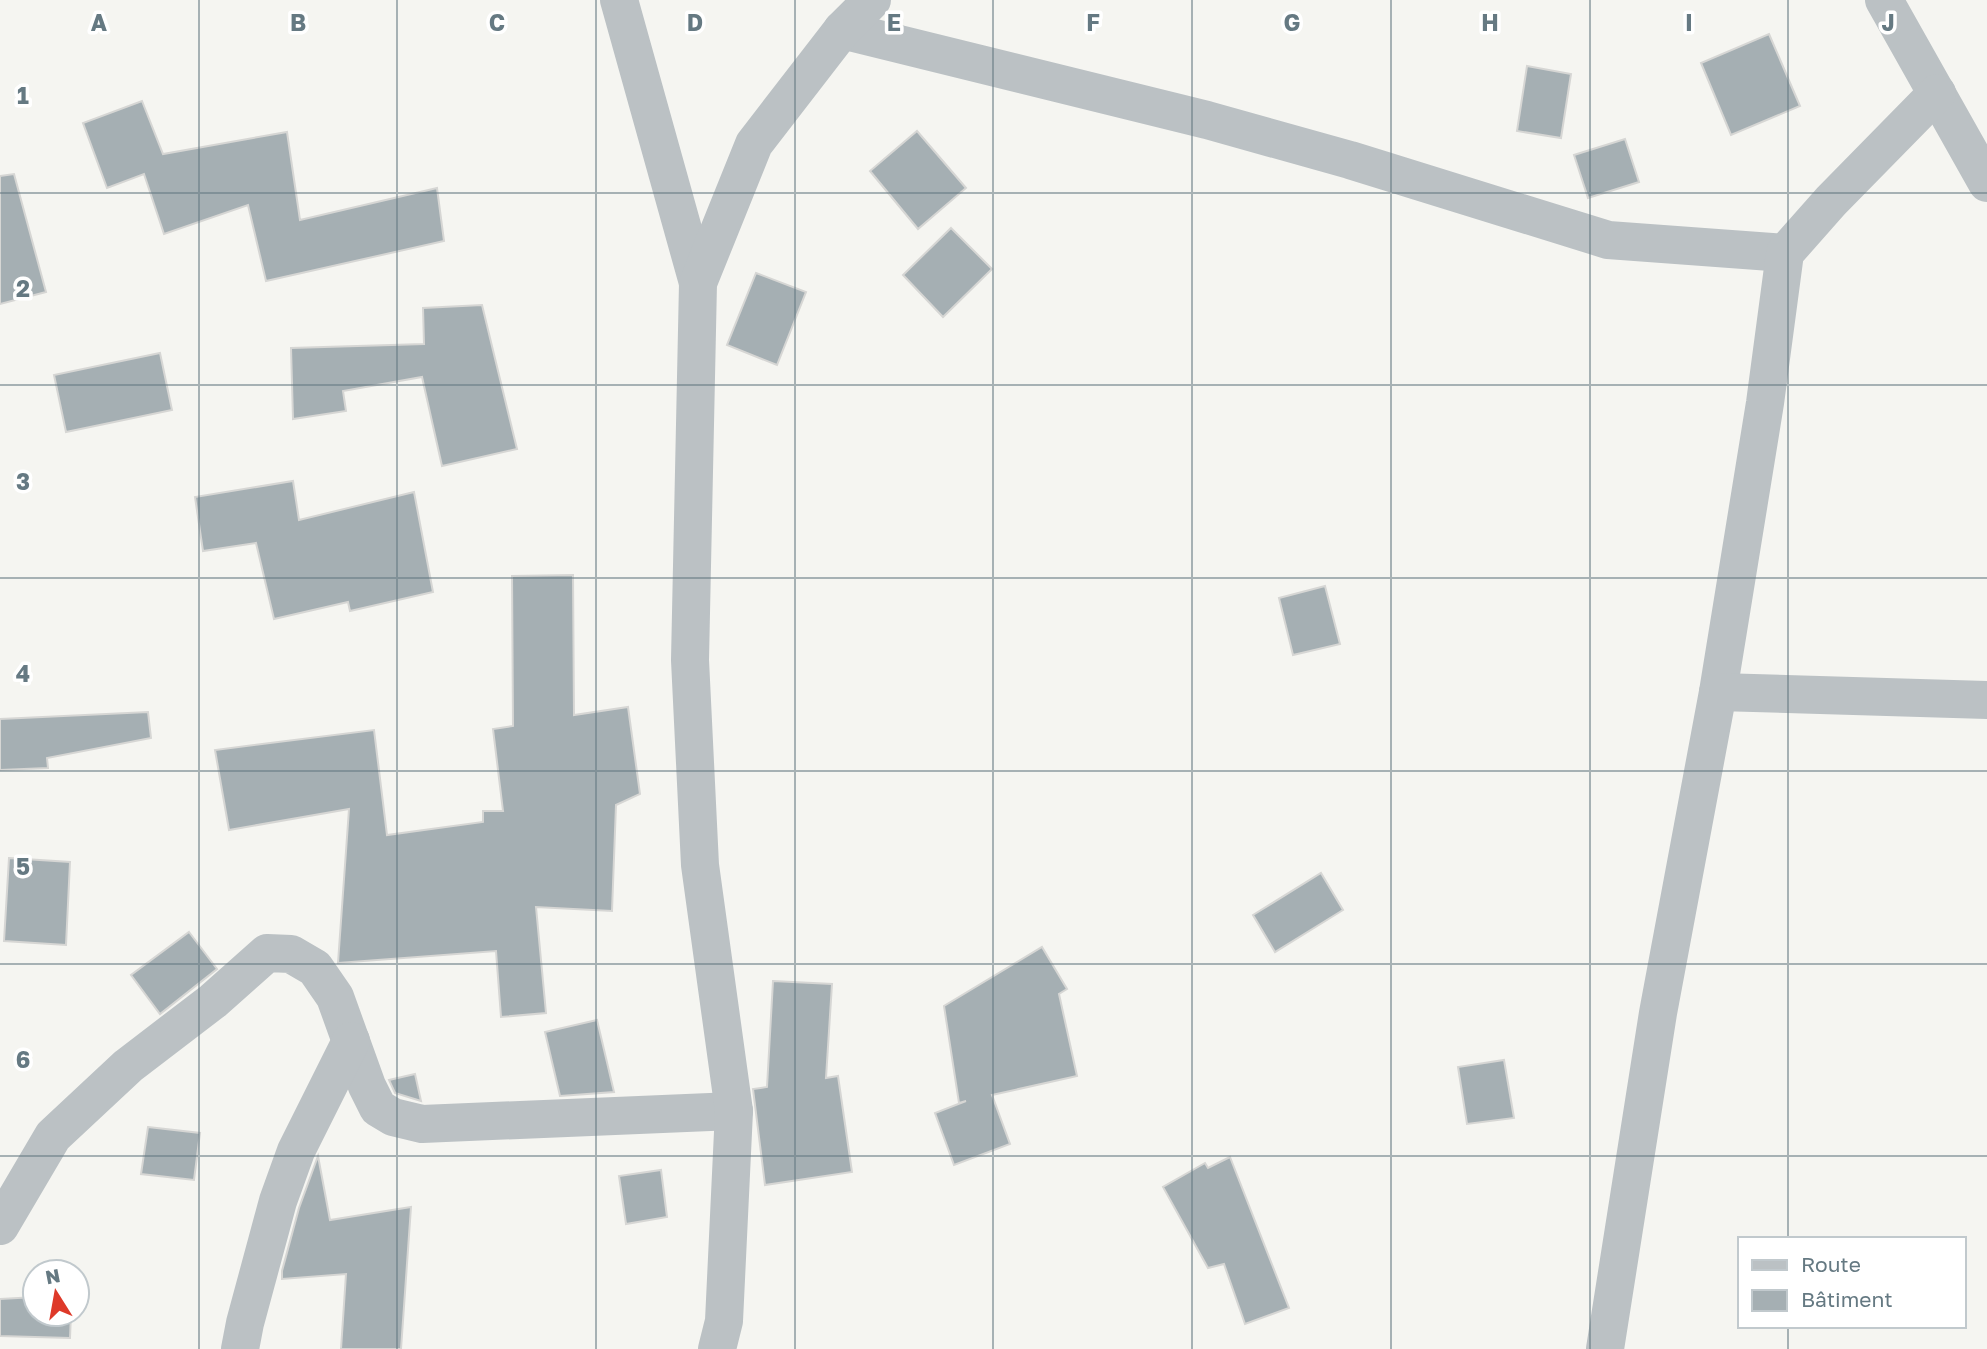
<svg xmlns="http://www.w3.org/2000/svg" width="1987" height="1349" viewBox="0 0 1987 1349" font-family="'Golos Text',sans-serif">
	<style>
		.building { fill: #a5afb3; stroke: #d6d6d4; stroke-width: 2 }
		.lines { fill: none; stroke-linecap: round; stroke-linejoin: round }
		.minor { stroke: #bbc1c4; stroke-width: 38 }
		.grid { fill: none; stroke: #657982; stroke-width: 2; stroke-opacity: 0.55 }
		.grid-label { font-size: 23px; text-anchor: middle; font-weight: bold; fill: #657982; stroke: #fff; stroke-width: 7; stroke-linejoin: round; paint-order: stroke }
	</style>
	<rect width="100%" height="100%" fill="#f5f5f1"/>
	<g class="building">
		<polygon points="1769,34 1800,106 1731,135 1701,63"/>
		<polygon points="1527,66 1571,74 1561,138 1517,131"/>
		<polygon points="142,101 163,154 287,132 300,220 437,188 444,241 266,281 248,205 164,234 144,174 107,188 83,123"/>
		<polygon points="917,131 966,188 918,229 870,171"/>
		<polygon points="1625,139 1639,182 1588,198 1574,155"/>
		<polygon points="14,174 46,292 0,304 0,176"/>
		<polygon points="951,228 992,269 943,317 903,275"/>
		<polygon points="756,273 806,292 777,365 727,345"/>
		<polygon points="482,305 517,449 442,466 422,377 343,391 346,411 293,419 291,348 424,344 423,308"/>
		<polygon points="160,353 172,410 66,432 54,375"/>
		<polygon points="293,481 299,520 414,492 433,592 350,611 348,602 274,619 256,543 203,551 195,497"/>
		<polygon points="573,575 574,715 628,707 640,794 616,805 612,911 536,907 546,1013 501,1017 496,951 338,963 349,809 229,830 215,750 374,730 387,835 483,822 483,811 503,811 493,729 513,726 512,576"/>
		<polygon points="1325,586 1340,644 1293,655 1279,598"/>
		<polygon points="148,712 151,738 47,758 48,768 0,770 0,719"/>
		<polygon points="9,858 70,862 66,945 4,941"/>
		<polygon points="1321,873 1343,910 1275,952 1253,915"/>
		<polygon points="189,932 217,969 160,1014 131,975"/>
		<polygon points="1042,947 1067,989 1059,994 1077,1076 992,1095 1010,1144 954,1165 935,1113 966,1101 959,1103 944,1006"/>
		<polygon points="773,981 832,984 826,1078 838,1076 852,1172 765,1185 753,1089 767,1087"/>
		<polygon points="597,1020 614,1092 560,1096 545,1032"/>
		<polygon points="1504,1060 1514,1118 1467,1124 1458,1067"/>
		<polygon points="415,1074 421,1101 395,1093 389,1080"/>
		<polygon points="148,1127 200,1133 194,1180 141,1174"/>
		<polygon points="318,1156 330,1220 411,1207 401,1349 341,1349 346,1274 282,1279 282,1271 299,1208"/>
		<polygon points="1230,1157 1289,1308 1245,1324 1224,1264 1208,1268 1163,1187 1205,1163 1208,1168"/>
		<polygon points="661,1170 667,1217 626,1224 619,1176"/>
		<polygon points="35,1297 35,1314 71,1314 70,1338 0,1336 0,1299"/>
	</g>
	<g class="lines">
		<g class="minor">
			<polyline points="619,0 698,283"/>
			<polyline points="1884,0 1987,183"/>
			<polyline points="842,30 1207,120 1350,160 1608,240 1785,253"/>
			<polyline points="1718,692 1765,403 1785,253 1831,201 1937,93"/>
			<polyline points="0,1226 53,1136 128,1066 213,1001 267,953 291,954 315,968 335,997 367,1086 378,1108 393,1117 422,1124 734,1111"/>
			<polyline points="240,1349 245,1323 278,1201 296,1151 351,1041"/>
			<polyline points="717,1349 724,1321 734,1111 700,865 690,660 698,283 754,144 842,30 872,0"/>
			<polyline points="1605,1349 1658,1013 1718,692 1987,700"/>
		</g>
	</g>
	<path class="grid" d="M199 0V1349M397 0V1349M596 0V1349M795 0V1349M993 0V1349M1192 0V1349M1391 0V1349M1590 0V1349M1788 0V1239M0 193H1987M0 385H1987M0 578H1987M0 771H1987M0 964H1987M0 1156H1987M1788 1326V1349"/>
	<g class="grid-label">
		<text x="99" y="31">A</text>
		<text x="298" y="31">B</text>
		<text x="497" y="31">C</text>
		<text x="695" y="31">D</text>
		<text x="894" y="31">E</text>
		<text x="1093" y="31">F</text>
		<text x="1292" y="31">G</text>
		<text x="1490" y="31">H</text>
		<text x="1689" y="31">I</text>
		<text x="1888" y="31">J</text>
		<text x="23" y="104">1</text>
		<text x="23" y="297">2</text>
		<text x="23" y="490">3</text>
		<text x="23" y="682">4</text>
		<text x="23" y="875">5</text>
		<text x="23" y="1068">6</text>
	</g>
	<rect x="1738" y="1237" width="228" height="91" fill="#ffffff" stroke="#c1c9cd" stroke-width="2"/>
	<rect x="1752" y="1260" width="35" height="10" fill="#bbc1c4" stroke="#c1c9cd" stroke-width="2"/>
	<text x="1801" y="1272" font-size="21" fill="#657982">Route</text>
	<rect x="1752" y="1290" width="35" height="21" fill="#a5afb3" stroke="#c1c9cd" stroke-width="2"/>
	<text x="1801" y="1307" font-size="21" fill="#657982">Bâtiment</text>
	<g transform="translate(56 1293) rotate(349)"><circle r="33" fill="#ffffff" stroke="#c1c9cd" stroke-width="2"/>
	<path d="M0-5L12 26L0 18L-12 26Z" fill="#de3929"/>
	<text y="-10" font-size="19" font-weight="bold" text-anchor="middle" fill="#657982">N</text>
	</g>
</svg>
